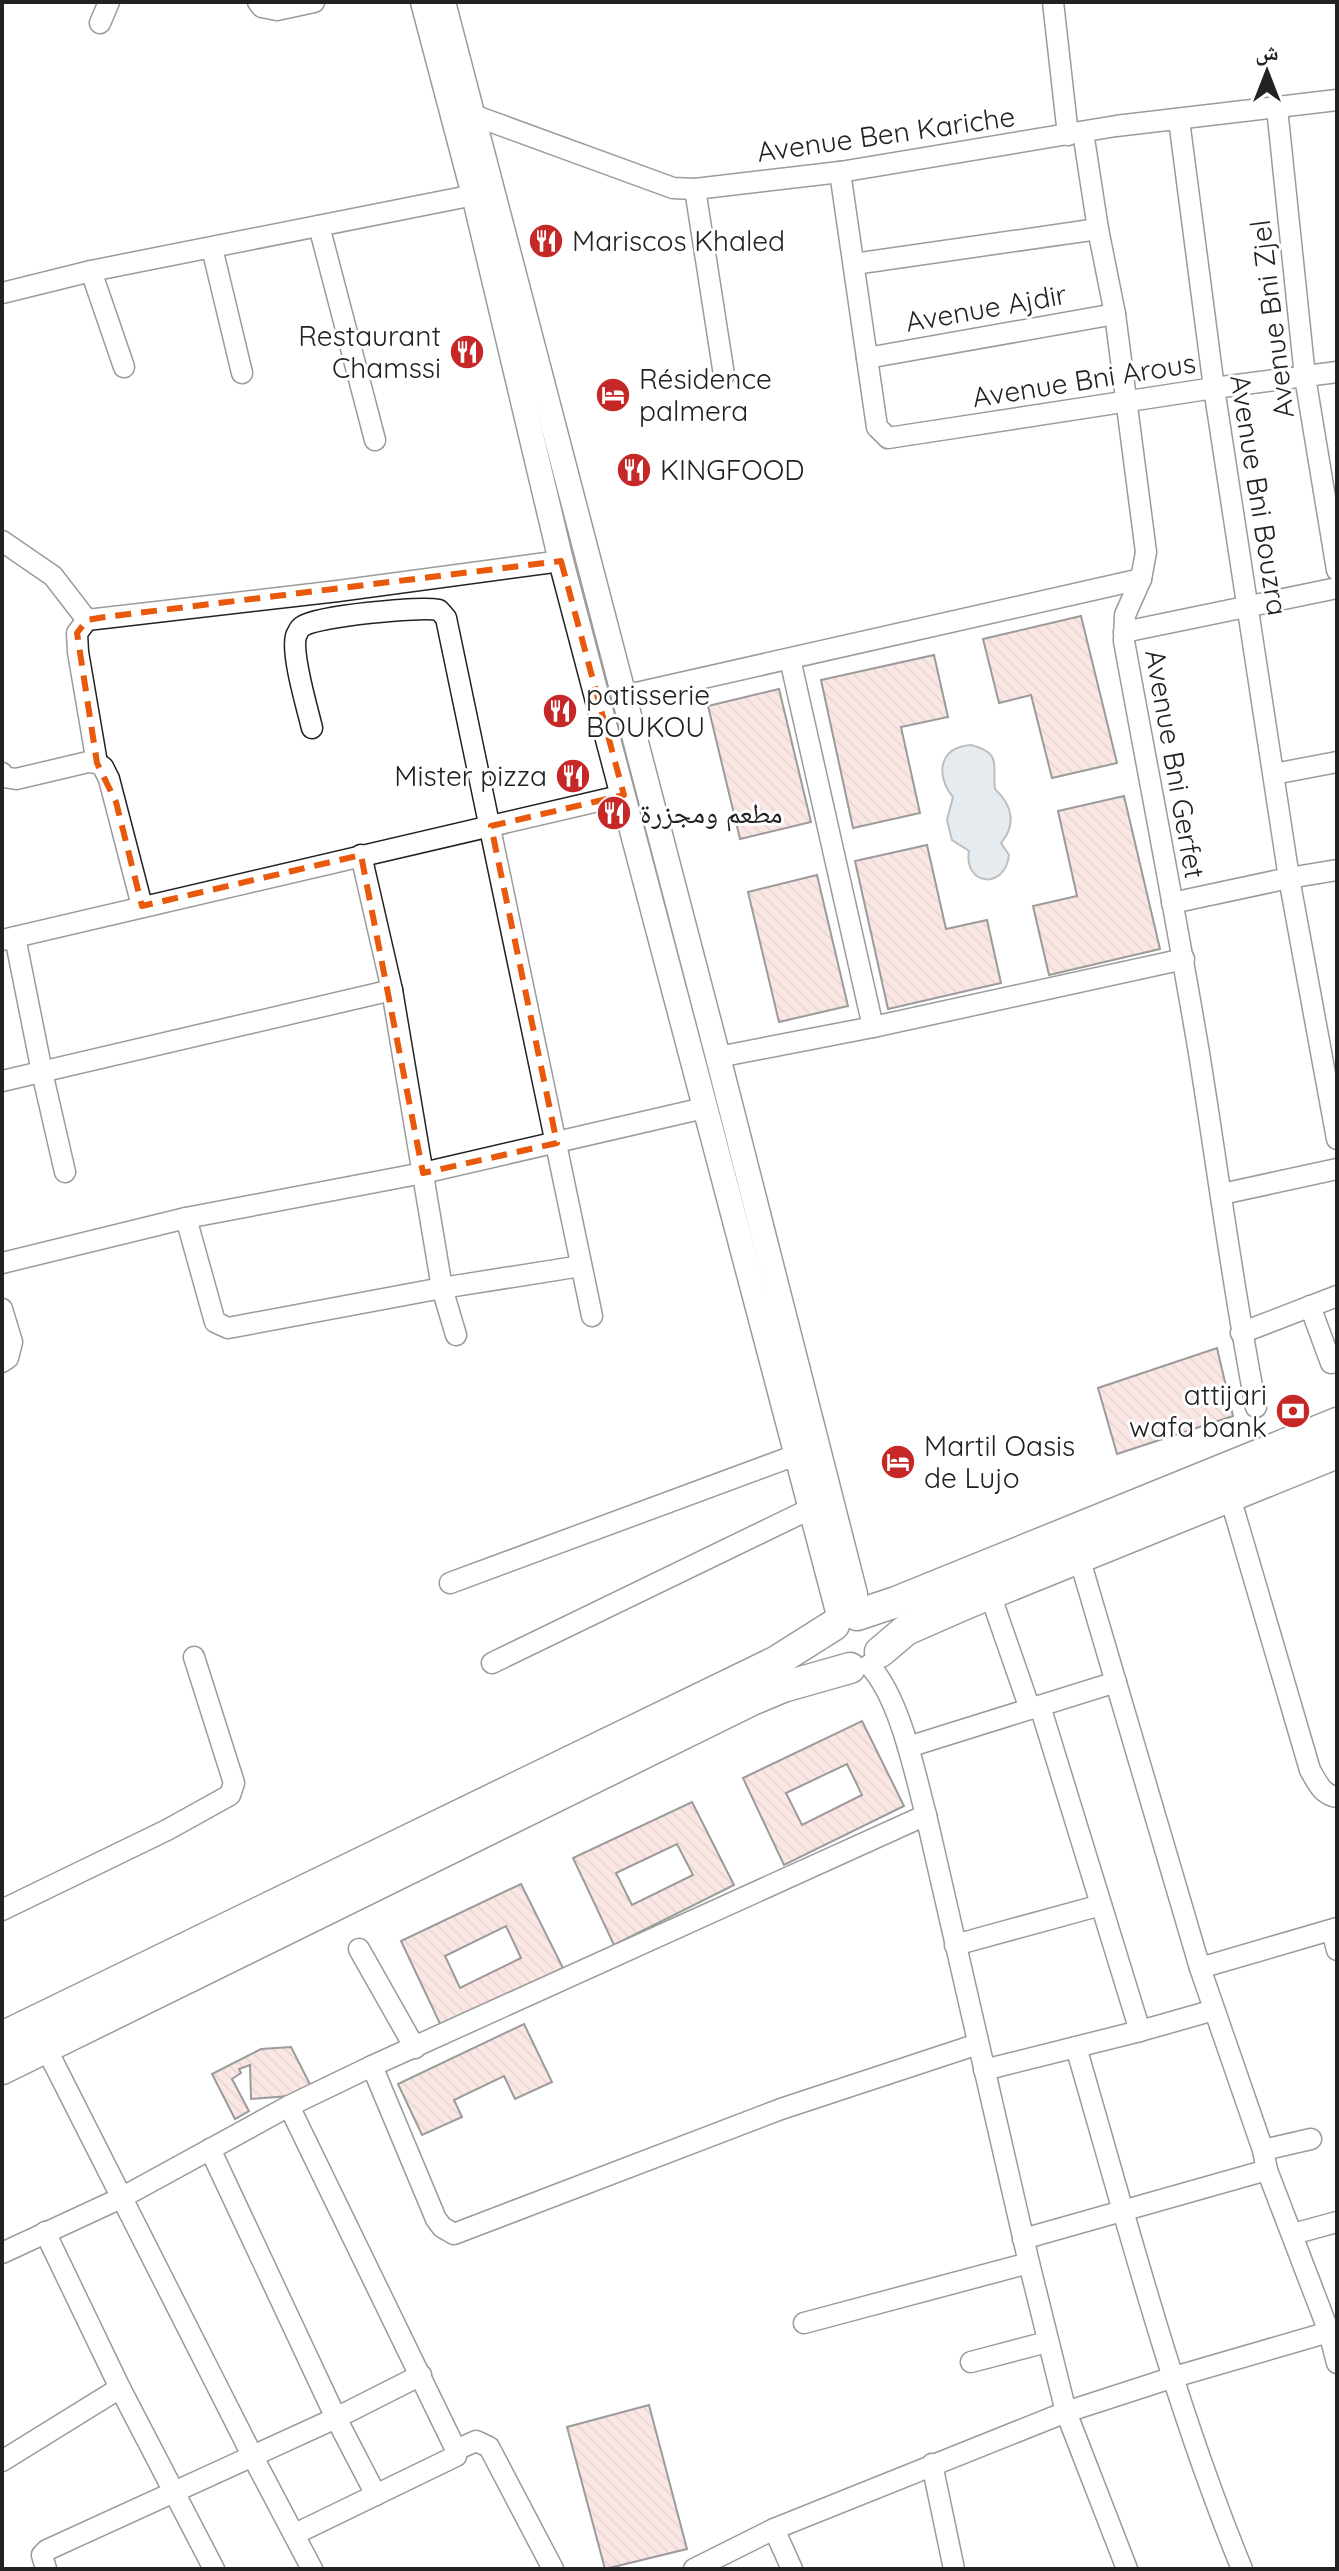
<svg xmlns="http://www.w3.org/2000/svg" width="1339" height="2571" viewBox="0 0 1339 2571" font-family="Quicksand,'Noto Naskh Arabic',sans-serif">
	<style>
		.water { fill: #c7d3dd; stroke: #6f6f6f; stroke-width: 2 }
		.building { fill: url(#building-back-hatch); stroke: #222; stroke-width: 2; fill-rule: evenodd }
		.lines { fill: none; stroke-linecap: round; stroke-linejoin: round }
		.minor-casing { stroke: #222; stroke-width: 23 }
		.tertiary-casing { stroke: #222; stroke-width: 27 }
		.primary-casing { stroke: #222; stroke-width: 33 }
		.minor { stroke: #fff; stroke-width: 20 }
		.tertiary { stroke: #fff; stroke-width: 24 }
		.primary { stroke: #fff; stroke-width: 30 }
		.marked { fill: none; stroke: #e8590c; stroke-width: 6; stroke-dasharray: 16 10; stroke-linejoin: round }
		.labels { text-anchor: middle; stroke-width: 6; stroke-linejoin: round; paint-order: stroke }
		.street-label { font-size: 28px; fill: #222; stroke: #fff }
		.poi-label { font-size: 28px; fill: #222; stroke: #fff; text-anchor: start }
	</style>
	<defs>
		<pattern id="building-back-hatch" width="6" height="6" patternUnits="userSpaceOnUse" patternTransform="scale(2)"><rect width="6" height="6" fill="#f3c9c0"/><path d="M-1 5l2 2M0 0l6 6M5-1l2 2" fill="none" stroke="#d0aca5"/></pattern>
	</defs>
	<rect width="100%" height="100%" fill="#fff"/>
	<path class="water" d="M971 745C1003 753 992 766 995 789 1012 805 1017 824 1001 843L1009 855C1005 891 963 885 969 851L952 840 947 820 953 797C935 775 939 747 971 745Z"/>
	<g class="building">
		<polygon points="1081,616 1117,763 1052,778 1031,695 999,703 983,639"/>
		<polygon points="934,655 948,717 901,727 920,813 853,828 821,680"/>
		<polygon points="779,689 811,822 740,839 708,706"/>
		<polygon points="1124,796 1160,949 1049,975 1033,906 1077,896 1058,811"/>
		<polygon points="927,845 946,929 987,920 1001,983 888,1009 855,861"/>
		<polygon points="817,875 848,1006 779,1022 748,892"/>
		<polygon points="1217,1348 1233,1416 1117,1454 1098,1388"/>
		<path d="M862 1721 904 1806 784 1865 743 1778ZM847 1764 862 1795 802 1825 786 1793Z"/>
		<path d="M692 1802 734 1885 614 1945 573 1858ZM677 1844 693 1875 632 1905 616 1873Z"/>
		<path d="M521 1884 563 1968 442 2028 401 1941ZM506 1926 521 1958 460 1988 445 1956Z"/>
		<polygon points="524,2024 552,2082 515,2099 504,2076 454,2100 462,2117 422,2135 398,2084"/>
		<polygon points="291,2047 315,2094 251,2099 250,2065 239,2069 241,2073 232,2079 249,2111 235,2119 212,2074 261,2049"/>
		<polygon points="649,2405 687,2549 605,2569 567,2427"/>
	</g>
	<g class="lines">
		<g class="minor-casing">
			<g id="minor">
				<polyline points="258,2 262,7 277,10 314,2"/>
				<polyline points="1053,2 1068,135"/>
				<polyline points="100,23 109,2"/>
				<polyline points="1277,108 1305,377 1337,570"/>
				<polyline points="460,118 473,115 673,188 695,189 840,172 1116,126 1337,100"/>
				<polyline points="1179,120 1214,388 1289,878 1337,1139"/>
				<path d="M1083 132 1098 229 1115 314 1146 552 1141 579 1125 615 1124 641C1149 778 1176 916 1199 1053 1218 1171 1233 1290 1256 1407"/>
				<polyline points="840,172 877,427 888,438 1214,388 1337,372"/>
				<polyline points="695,189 724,375"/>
				<polyline points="319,226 375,440"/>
				<polyline points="212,248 242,373"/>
				<polyline points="854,264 1098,229"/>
				<polyline points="91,271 124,367"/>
				<polyline points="2,293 91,271 474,195"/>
				<polyline points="867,358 1115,314"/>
				<polyline points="2,541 53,576 87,620"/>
				<polyline points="1124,632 1337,588"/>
				<polyline points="790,659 873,1027"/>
				<polyline points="623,696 1141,579"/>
				<path d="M312 728C307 707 291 654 296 636 298 632 299 628 303 626 319 616 420 606 439 610L446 618 592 1316"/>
				<polyline points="97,763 78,652 77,633 87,620 338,591 561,561"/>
				<polyline points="2,773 4,777 16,779 88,762 97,763 103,767 109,779 142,906"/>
				<polyline points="1274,774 1337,762"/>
				<polyline points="361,855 392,990 442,1288 456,1335"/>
				<polyline points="1172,903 1289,878 1337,870"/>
				<polyline points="15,937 42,1072 65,1172"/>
				<polyline points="2,940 624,795"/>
				<polyline points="718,1057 873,1027 1184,959"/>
				<polyline points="2,1081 392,990"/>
				<polyline points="1222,1194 1337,1169"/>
				<polyline points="186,1218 215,1322 228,1328 442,1288 581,1266"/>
				<polyline points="2,1263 186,1218 423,1173 704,1108"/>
				<polyline points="1310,1306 1331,1363"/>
				<polyline points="2,1309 12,1342 8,1358 2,1362"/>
				<polyline points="1241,1333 1337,1296"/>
				<path d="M1230 1497 1310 1770C1317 1782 1322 1795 1337 1797"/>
				<polyline points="1079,1557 1200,1968 1263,2150 1267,2170 1329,2332 1337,2363"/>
				<polyline points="450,1583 796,1455"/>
				<polyline points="990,1594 1030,1709"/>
				<polyline points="492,1663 812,1508"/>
				<path d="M869 1665C900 1698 914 1770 926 1815L1029 2263 1066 2412 1127 2569"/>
				<polyline points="1040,1706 1140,2031"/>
				<polyline points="908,1747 1116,1682"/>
				<polyline points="2,1910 167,1830 230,1795 234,1783 194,1657"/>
				<polyline points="1332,1930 1337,1950"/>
				<polyline points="955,1945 1101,1905"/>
				<polyline points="359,1949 415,2048"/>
				<polyline points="1200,1968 1337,1928"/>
				<path d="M1076 2047C1127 2222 1173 2401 1242 2569"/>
				<polyline points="46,2048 253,2457 312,2569"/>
				<polyline points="372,2066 436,2219 442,2227 454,2234 781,2109 978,2044"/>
				<polyline points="984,2070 1140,2031 1214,2010"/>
				<polyline points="289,2106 456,2450 456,2456 295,2534"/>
				<polyline points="210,2149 336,2418 376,2495"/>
				<polyline points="1263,2150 1311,2139"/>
				<polyline points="45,2232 120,2388 214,2569"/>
				<polyline points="1293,2234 1337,2222"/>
				<polyline points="1023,2239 1267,2170"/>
				<polyline points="2,2253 121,2198 289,2106 372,2066 926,1815"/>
				<polyline points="804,2323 1029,2263"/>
				<polyline points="971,2362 1047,2342"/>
				<polyline points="456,2450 476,2441 489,2447 553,2569"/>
				<polyline points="2,2461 120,2388"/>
				<polyline points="932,2464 954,2569"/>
				<polyline points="774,2529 792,2569"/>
				<polyline points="46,2569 42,2555 47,2550 336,2418 421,2375"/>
				<polyline points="694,2569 774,2529 1066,2412 1174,2377 1329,2332"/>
			</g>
		</g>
		<g class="tertiary-casing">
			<g id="tertiary">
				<polyline points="423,2 474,195 561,561 840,1619"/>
				<polyline points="443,2 718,1057 855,1594 855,1614"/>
			</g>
		</g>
		<g class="primary-casing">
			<g id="primary">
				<polyline points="857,1615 896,1602 1337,1423"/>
				<polyline points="880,1652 906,1630 970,1602 1337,1453"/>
				<polyline points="2,2037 777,1661 834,1625"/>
				<polyline points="2,2069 752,1700 783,1687 850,1668"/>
			</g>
		</g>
		<use href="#minor" class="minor"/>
		<use href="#tertiary" class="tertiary"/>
		<use href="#primary" class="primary"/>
	</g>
	<path d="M0 0H1339V2571H0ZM561 561 624 795 491 826 557 1143 423 1173 361 855 142 906 116 802 97 763 77 633 87 620 105 617Z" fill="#fff" fill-opacity=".55" fill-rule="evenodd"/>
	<path class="marked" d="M561 561 624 795 491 826 557 1143 423 1173 361 855 142 906 116 802 97 763 77 633 87 620 105 617Z"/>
	<defs>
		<g id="restaurant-disc" transform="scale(1.8)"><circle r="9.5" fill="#c62828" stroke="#fff"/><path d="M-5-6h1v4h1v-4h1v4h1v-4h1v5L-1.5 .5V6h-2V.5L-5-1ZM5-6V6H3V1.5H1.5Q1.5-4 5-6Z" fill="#fff"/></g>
		<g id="hotel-disc" transform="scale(1.8)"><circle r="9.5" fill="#c62828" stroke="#fff"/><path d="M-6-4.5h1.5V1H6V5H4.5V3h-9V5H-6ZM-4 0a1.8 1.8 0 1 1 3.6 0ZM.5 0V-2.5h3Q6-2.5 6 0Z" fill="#fff"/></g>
		<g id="bank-disc" transform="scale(1.8)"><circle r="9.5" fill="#c62828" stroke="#fff"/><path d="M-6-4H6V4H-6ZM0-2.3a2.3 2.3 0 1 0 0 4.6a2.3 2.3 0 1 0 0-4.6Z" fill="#fff"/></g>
	</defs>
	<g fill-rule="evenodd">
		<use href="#restaurant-disc" x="546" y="241"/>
		<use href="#restaurant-disc" x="467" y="352"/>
		<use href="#hotel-disc" x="613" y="395"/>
		<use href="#restaurant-disc" x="634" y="470"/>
		<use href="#restaurant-disc" x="560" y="711"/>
		<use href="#restaurant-disc" x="573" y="776"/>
		<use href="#restaurant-disc" x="614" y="813"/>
		<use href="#bank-disc" x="1293" y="1411"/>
		<use href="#hotel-disc" x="898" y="1462"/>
	</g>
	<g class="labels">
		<g class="street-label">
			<text transform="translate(886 134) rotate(-8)" y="10">Avenue Ben Kariche</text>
			<text transform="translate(986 308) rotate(-10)" y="10">Avenue Ajdir</text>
			<text transform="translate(1272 319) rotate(-97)" y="10">Avenue Bni Zjel</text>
			<text transform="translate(1084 380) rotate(-9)" y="10">Avenue Bni Arous</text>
			<text transform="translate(1259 495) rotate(81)" y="10">Avenue Bni Bouzra</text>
			<text transform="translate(1175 764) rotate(80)" y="10">Avenue Bni Gerfet</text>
		</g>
		<g class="poi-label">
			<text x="572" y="251">Mariscos Khaled</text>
			<text x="441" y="346" text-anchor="end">Restaurant<tspan x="441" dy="32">Chamssi</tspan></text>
			<text x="639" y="389">Résidence<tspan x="639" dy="32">palmera</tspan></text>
			<text x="660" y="480">KINGFOOD</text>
			<text x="586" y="705">patisserie<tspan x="586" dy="32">BOUKOU</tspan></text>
			<text x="547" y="786" text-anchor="end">Mister pizza</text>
			<text x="640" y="823">مطعم ومجزرة</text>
			<text x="1267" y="1405" text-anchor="end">attijari<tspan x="1267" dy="32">wafa bank</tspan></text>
			<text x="924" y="1456">Martil Oasis<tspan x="924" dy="32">de Lujo</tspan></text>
		</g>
	</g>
	<rect width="1339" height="2571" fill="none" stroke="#222222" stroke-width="8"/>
	<g transform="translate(1267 72)" stroke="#ffffff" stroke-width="6" paint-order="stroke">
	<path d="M0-6L14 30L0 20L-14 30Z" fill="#222222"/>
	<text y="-12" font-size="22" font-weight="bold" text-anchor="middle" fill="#222222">ش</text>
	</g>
</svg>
